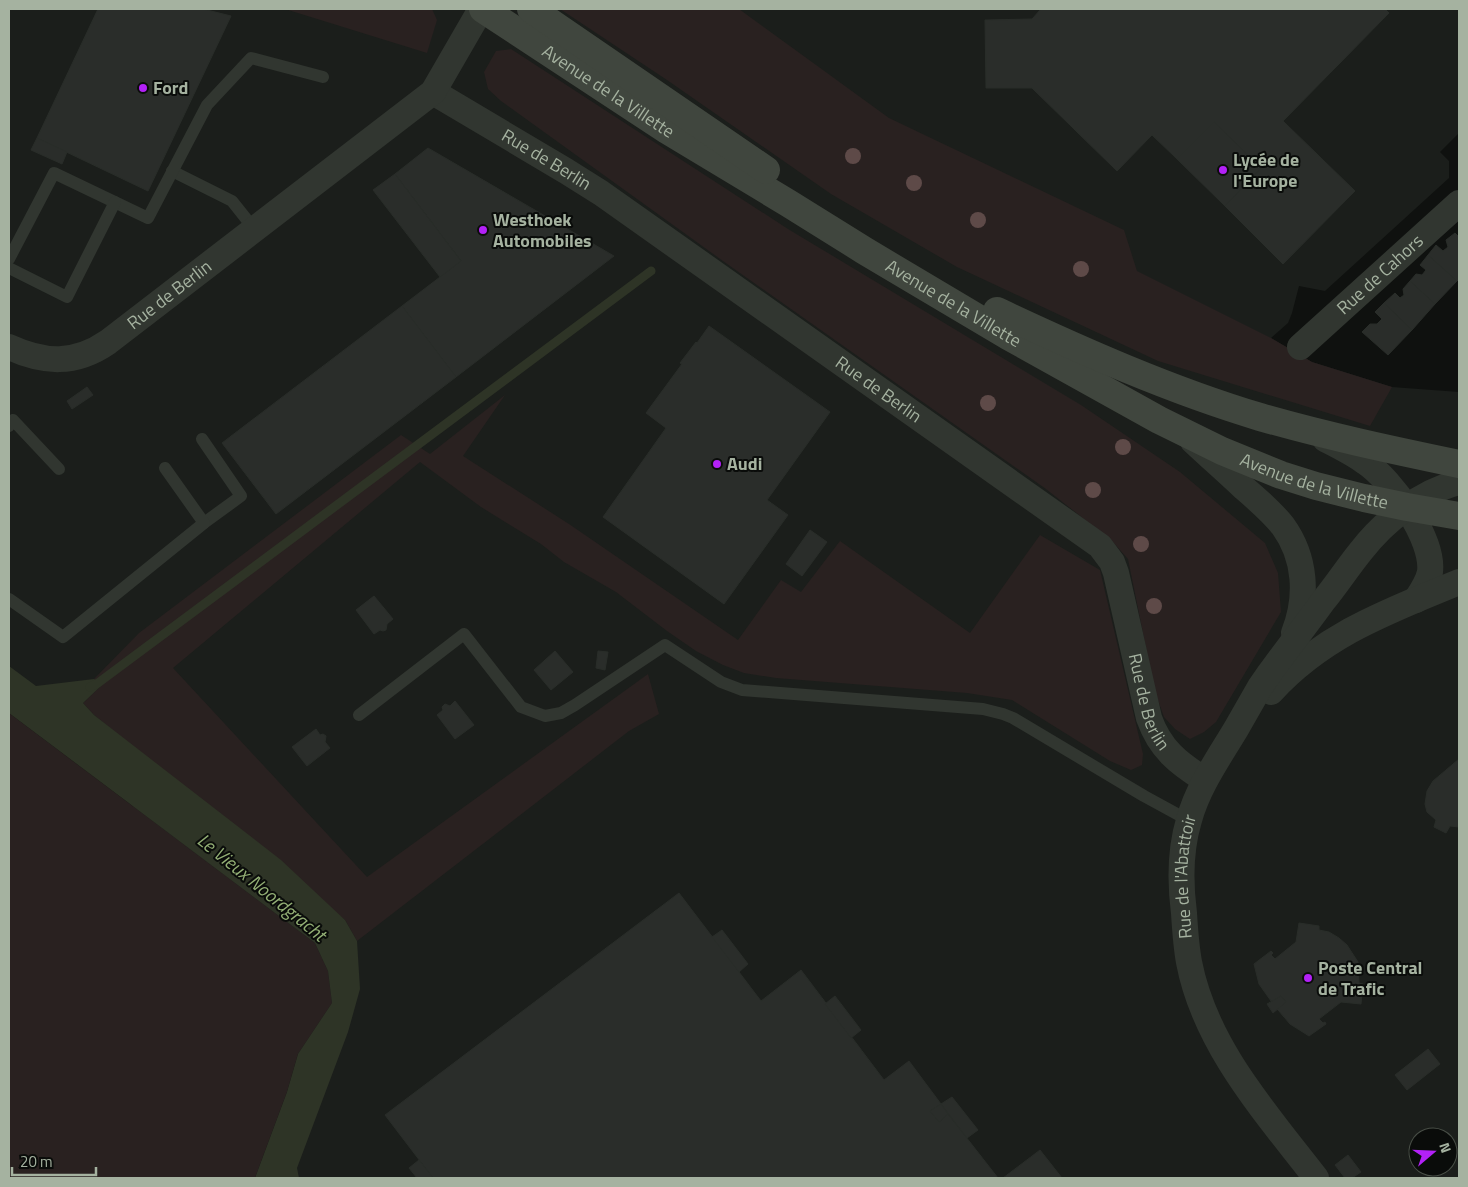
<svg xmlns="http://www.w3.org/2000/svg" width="1468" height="1187" viewBox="0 0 1468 1187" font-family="'Titillium Web',sans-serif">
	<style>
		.built { fill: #1b1e1b; fill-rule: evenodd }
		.green { fill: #292120 }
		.water { fill: #2e3426 }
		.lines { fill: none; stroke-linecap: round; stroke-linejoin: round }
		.stream { stroke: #2e3426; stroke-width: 9 }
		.building { fill: #2a2d2a; stroke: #292d29 }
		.lane { stroke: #313630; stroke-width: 12 }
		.street { stroke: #313630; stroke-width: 26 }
		.secondary { stroke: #40463e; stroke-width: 28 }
		.tree { fill: #5e4a48 }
		.poi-dot { fill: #b321f7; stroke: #0a0c0a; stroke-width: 2 }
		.labels { text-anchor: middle; stroke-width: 4; stroke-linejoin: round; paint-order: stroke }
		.poi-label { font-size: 18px; font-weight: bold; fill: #a5b2a0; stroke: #0a0c0a; text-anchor: start }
		.street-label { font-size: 18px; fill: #a5b2a0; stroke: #0a0c0a }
		.water-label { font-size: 19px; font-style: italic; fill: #93af75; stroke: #0a0c0a }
	</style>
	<rect width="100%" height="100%" fill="#0f110f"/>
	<path class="built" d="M9 9H1459V133L1440 152 1449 161V178L1325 291 1299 286 1292 313 1288 323 1271 338 1312 362 1392 387 1459 392V1178H255L287 1092 298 1054 131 804 9 713ZM1418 1137H1448V1167H1418Z"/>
	<g class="green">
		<polygon points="285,9 432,9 437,20 427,53"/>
		<polygon points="560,9 739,9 889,118 1124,230 1137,271 1271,338 1312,362 1392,387 1370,426 1158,361 957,267 831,194 667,80"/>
		<polygon points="511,49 788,229 1081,405 1180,472 1265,543 1278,573 1281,612 1216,722 1204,732 1190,739 1175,729 1164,717 1155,692 1128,559 1112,541 1046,489 723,261 501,101 488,89 484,72 496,51"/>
		<polygon points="505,395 463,456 569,524 738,640 781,580 801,592 840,541 970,633 1040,535 1100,570 1143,754 1142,765 1131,770 1110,761 1012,700 967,693 776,678 744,673 723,665 696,651 667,631 616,592 564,562 541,544 481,507 420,462 173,668 367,877 648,674 659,714 629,731 357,941 345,920 94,715 83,703 101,686 94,679 139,633 401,435 430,454"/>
		<polygon points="9,713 315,943 328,971 332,1003 298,1054 287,1092 255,1178 9,1178"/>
	</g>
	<polygon class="water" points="9,666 36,686 94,679 102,685 83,703 94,715 281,860 345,920 357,941 360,989 348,1032 297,1168 299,1178 255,1178 287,1092 298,1054 332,1003 328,971 315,943 9,713"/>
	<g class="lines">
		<polyline class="stream" points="90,687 98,683 651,271"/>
	</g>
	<g class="building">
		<polygon points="98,9 203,9 231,16 148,191 37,138"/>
		<polygon points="1041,9 1385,9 1389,13 1283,121 1355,191 1283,264 1225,206 1261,168 1214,122 1177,159 1152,135 1117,171 1032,88 986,88 985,20 1032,19"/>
		<polygon points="1214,122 1261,168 1225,206 1177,159"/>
		<polygon points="37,138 67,152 62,164 31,150"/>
		<polygon points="428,148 614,256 456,377 402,306 461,261 395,174"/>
		<polygon points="395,174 461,261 440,277 373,190"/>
		<polygon points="1455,233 1459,237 1459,279 1457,281 1428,255 1436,245 1443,251 1448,247 1446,240"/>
		<polygon points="1428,255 1457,281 1435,304 1410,281 1416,274 1422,275 1426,270 1420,265"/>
		<polygon points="1410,281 1435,304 1412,330 1384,303 1395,293 1400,298 1404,295 1403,289"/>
		<polygon points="1384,303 1412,330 1388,355 1362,332 1370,324 1377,324 1382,319 1375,312"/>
		<polygon points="402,306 456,377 276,514 222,443"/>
		<polygon points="709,326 830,412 767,500 788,515 724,604 603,517 666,428 646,413 682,364 680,363 696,342 697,343"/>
		<polygon points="87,387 93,395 72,409 67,401"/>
		<polygon points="810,530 827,542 802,576 786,564"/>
		<polygon points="374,596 393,619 387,624 386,630 383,631 380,630 374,634 356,610"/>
		<polygon points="555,651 573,672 551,690 534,670"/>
		<polygon points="598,651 608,652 605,670 596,668"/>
		<polygon points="455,701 474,725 455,739 437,715 443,710 442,707 445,704 450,706"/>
		<polygon points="316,729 320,735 323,734 326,736 325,742 330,748 307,766 292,747"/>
		<polygon points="1459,759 1459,827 1450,826 1446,833 1434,827 1436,820 1427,812 1425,804 1427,791 1433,781"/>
		<polygon points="679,893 761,1001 801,970 884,1080 909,1061 941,1104 930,1111 939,1122 948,1114 998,1178 433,1178 385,1115"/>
		<polygon points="1299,923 1319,926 1319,930 1329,932 1339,938 1347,945 1358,962 1359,983 1363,984 1361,1004 1341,1002 1319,1019 1323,1023 1325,1022 1326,1024 1309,1036 1290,1024 1278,1010 1277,1009 1286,1002 1281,996 1272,1002 1271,1001 1259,984 1254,964 1271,951 1273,953 1271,955 1275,959 1296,942"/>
		<polygon points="722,930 748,964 739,972 712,937"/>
		<polygon points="835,996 861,1030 851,1038 825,1004"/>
		<polygon points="1281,996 1286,1002 1273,1013 1267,1004"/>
		<polygon points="1428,1049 1440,1064 1407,1090 1395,1075"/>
		<polygon points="952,1097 978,1130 967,1138 941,1104"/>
		<polygon points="941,1104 948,1114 939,1122 930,1111"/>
		<polygon points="1040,1150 1062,1178 1003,1178"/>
		<polygon points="1348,1155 1361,1172 1352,1178 1345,1178 1335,1165"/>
		<polygon points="419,1160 433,1178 417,1178 409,1168"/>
	</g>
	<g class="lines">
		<g class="lane">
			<polyline points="172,171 232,201 255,230"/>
			<polyline points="9,259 54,173 148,218 207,105 251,58 323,77"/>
			<polyline points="9,268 67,297 115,202"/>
			<polyline points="9,426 13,420 59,469"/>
			<polyline points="202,439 241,496 204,523"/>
			<polyline points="9,599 63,637 204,523 165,468"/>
			<polyline points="359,715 464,634 521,707 545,716 561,713 575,705 665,645 721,682 742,690 983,709 1003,714 1013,718 1144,796 1188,820"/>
		</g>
		<g class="street">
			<path id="s1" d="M433 92 566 171 601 193 1100 546 1112 562 1116 573 1149 718C1160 749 1178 763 1205 780"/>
			<path id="s2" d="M9 347C44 363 75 365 108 342L433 92 481 9"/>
			<path id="s3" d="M1300 347 1459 203"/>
			<path d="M1325 439C1338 446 1353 453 1365 462 1392 480 1434 539 1430 572 1428 582 1422 591 1416 600"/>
			<path d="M1193 441C1210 457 1227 472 1244 488 1258 500 1272 512 1283 526 1306 558 1308 597 1294 633"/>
			<path d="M1271 692C1324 634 1389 611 1459 582"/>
			<path id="s4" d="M1316 1178C1266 1113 1205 1046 1189 962 1186 946 1185 929 1184 913 1180 882 1180 850 1189 820 1198 787 1218 759 1236 729 1244 715 1252 701 1260 687L1269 674C1287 649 1306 625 1324 600 1337 584 1348 567 1361 551 1385 520 1421 492 1459 482"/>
		</g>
		<g class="secondary">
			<path id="s5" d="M483 9 667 130 788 203 865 251 1008 336 1159 420 1222 451 1281 475 1316 486 1364 498 1407 507 1459 516"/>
			<polyline points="531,9 766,170"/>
			<path d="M997 311C1082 351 1170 390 1260 417 1326 436 1392 450 1459 464"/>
		</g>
	</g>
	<g class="tree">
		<circle cx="853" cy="156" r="8"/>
		<circle cx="914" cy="183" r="8"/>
		<circle cx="978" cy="220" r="8"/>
		<circle cx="1081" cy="269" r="8"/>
		<circle cx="988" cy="403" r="8"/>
		<circle cx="1123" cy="447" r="8"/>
		<circle cx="1093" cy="490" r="8"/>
		<circle cx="1141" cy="544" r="8"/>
		<circle cx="1154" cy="606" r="8"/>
	</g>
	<g class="poi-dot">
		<circle cx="143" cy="88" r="5"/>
		<circle cx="1223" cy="170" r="5"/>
		<circle cx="483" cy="230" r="5"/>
		<circle cx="717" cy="464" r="5"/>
		<circle cx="1308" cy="978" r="5"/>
	</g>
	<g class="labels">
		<g class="poi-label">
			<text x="153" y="94">Ford</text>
			<text x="1233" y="166">Lycée de<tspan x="1233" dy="21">l'Europe</tspan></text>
			<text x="493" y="226">Westhoek<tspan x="493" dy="21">Automobiles</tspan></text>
			<text x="727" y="470">Audi</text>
			<text x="1318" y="974">Poste Central<tspan x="1318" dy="21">de Trafic</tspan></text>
		</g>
		<g class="street-label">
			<text dy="6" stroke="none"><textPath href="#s5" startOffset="150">Avenue de la Villette</textPath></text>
			<text dy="6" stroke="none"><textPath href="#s1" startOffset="132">Rue de Berlin</textPath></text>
			<text dy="6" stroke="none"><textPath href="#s3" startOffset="108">Rue de Cahors</textPath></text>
			<text dy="6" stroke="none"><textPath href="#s2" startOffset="182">Rue de Berlin</textPath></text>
			<text dy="6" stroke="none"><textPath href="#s5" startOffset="555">Avenue de la Villette</textPath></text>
			<text dy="6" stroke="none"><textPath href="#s1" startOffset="536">Rue de Berlin</textPath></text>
			<text dy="6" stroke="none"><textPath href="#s5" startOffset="959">Avenue de la Villette</textPath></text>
			<text dy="6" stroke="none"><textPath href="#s1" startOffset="972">Rue de Berlin</textPath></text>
			<text dy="6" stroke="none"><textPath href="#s4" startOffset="339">Rue de l'Abattoir</textPath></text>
		</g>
		<g class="water-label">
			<text transform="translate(262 887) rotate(39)" y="7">Le Vieux Noordgracht</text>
		</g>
	</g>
	<rect width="1468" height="1187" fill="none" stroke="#a5b2a0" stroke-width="20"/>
	<g transform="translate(1433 1152) rotate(71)"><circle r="24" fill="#0a0c0a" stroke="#484e46"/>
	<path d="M0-4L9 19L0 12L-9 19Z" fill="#b321f7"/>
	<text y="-8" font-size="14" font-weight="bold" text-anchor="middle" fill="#a5b2a0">N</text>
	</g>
	<path d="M12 1167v8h84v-8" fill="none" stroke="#a5b2a0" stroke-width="2.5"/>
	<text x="20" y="1167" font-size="15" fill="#a5b2a0" stroke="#0a0c0a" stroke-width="4" paint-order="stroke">20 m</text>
</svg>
